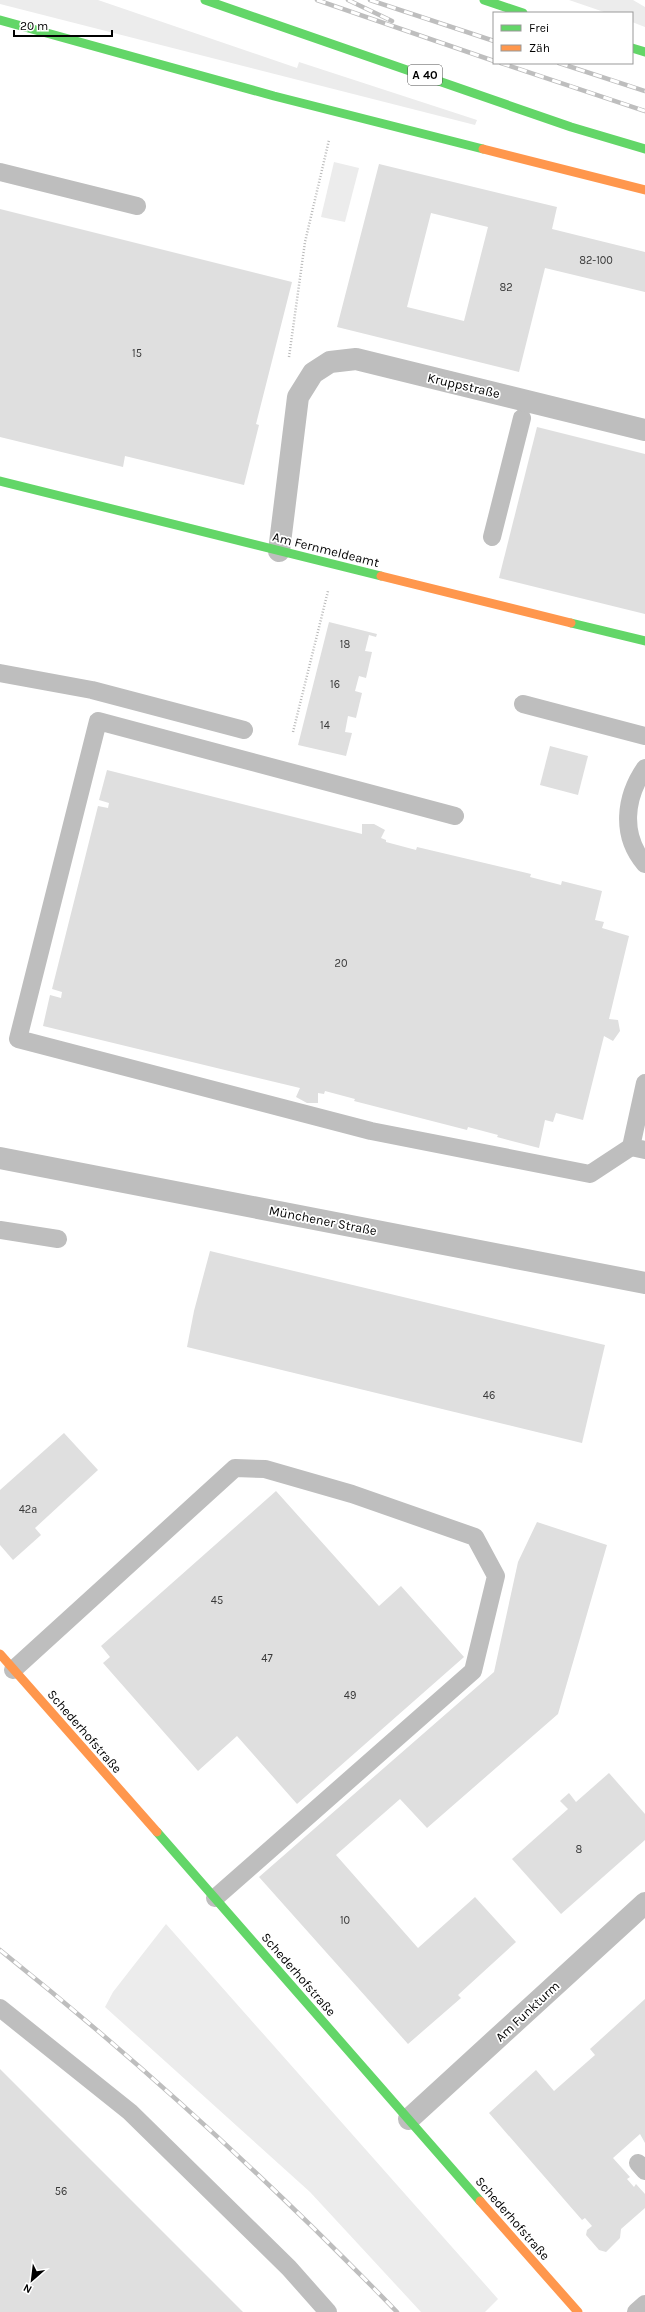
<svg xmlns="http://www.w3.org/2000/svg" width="645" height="2312" viewBox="0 0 645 2312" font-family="Karla,sans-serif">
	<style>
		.green { fill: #ececec }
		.building { fill: #dfdfdf; fill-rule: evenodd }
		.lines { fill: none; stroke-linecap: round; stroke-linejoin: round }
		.path { stroke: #b9b9b9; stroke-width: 2.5; stroke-dasharray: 1 2; stroke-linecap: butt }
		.lane { stroke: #bebebe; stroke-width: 18 }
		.street { stroke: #bebebe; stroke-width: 22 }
		.fast { stroke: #63d668; stroke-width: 9 }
		.slow { stroke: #ff974d; stroke-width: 9 }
		.rail-casing { stroke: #bebebe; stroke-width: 4.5 }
		.rail { stroke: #fff; stroke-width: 3; stroke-dasharray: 9; stroke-linecap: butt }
		.labels { text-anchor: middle; stroke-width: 3.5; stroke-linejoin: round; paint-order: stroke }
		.number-label { font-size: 11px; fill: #383838 }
		.shield { fill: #fff; stroke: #4c4c4c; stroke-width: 1 }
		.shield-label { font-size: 12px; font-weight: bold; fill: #000 }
		.street-label { font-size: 13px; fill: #000; stroke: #fff }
	</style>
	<rect width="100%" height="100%" fill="#fff"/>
	<g class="green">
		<polygon points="0,0 98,0 297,68 299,62 477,120 475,125 0,4"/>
		<polygon points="569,0 633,0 645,7 645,27 632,22 632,13 607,13"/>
		<polygon points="334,162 359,168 345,222 321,217"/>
		<polygon points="166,1924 498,2299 485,2312 421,2312 310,2192 105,2007 113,1992"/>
	</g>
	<g class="building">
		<path d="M379 164 557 207 552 229 645 252V292L545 268 519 372 337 327ZM431 213 488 227 464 321 407 307Z"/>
		<polygon points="0,209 292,282 256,424 259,425 244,485 125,456 123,467 0,437"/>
		<polygon points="537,427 645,454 645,614 499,578"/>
		<polygon points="329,622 377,634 376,637 369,635 365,651 372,652 366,678 359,676 355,691 362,693 356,718 348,716 345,732 352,733 346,756 298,745"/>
		<polygon points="550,746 588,756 578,795 540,785"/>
		<polygon points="107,770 362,834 362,824 374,824 385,830 381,838 386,840 386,842 416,850 417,847 531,874 530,877 561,885 562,881 602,891 595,920 604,922 602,928 629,936 609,1019 618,1020 620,1031 613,1041 604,1036 583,1120 556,1113 553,1122 545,1120 539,1148 497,1137 498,1135 468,1127 467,1130 354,1101 355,1099 325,1091 324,1094 318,1093 318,1103 307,1103 296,1097 300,1088 43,1026 50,995 61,998 62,992 52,989 98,806 108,808 109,803 99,800"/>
		<polygon points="210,1251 605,1345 582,1443 187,1347 194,1311"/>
		<polygon points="64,1433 98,1470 35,1528 41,1535 13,1560 0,1545 0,1490"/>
		<polygon points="276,1491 379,1606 401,1586 464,1657 297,1804 237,1736 198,1771 103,1663 110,1657 101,1646"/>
		<polygon points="537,1522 607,1545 558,1714 427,1828 400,1799 336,1855 418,1948 475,1897 516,1942 458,1995 461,1998 408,2044 259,1877 494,1672 518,1562"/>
		<polygon points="609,1773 645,1814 645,1840 561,1914 512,1859 568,1809 560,1801 569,1793 576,1802"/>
		<polygon points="645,1999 645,2143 640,2134 613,2158 630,2177 627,2179 634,2187 636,2184 645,2194 645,2208 621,2229 620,2238 606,2252 599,2250 586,2235 587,2230 592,2226 585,2218 582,2220 489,2113 536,2070 554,2091 595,2055 590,2049"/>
		<polygon points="0,2069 243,2312 0,2312"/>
	</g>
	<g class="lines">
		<g class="path">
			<polyline points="289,357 305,242 329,140"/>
			<polyline points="293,732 328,591"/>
		</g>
		<g class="lane">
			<polyline points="0,172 137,206"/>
			<polyline points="492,537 522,418"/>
			<polyline points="0,673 92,690 244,730"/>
			<polyline points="523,704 645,736"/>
			<path d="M645 768C625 797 620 835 645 864"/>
			<polyline points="455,816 98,721 18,1039 371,1131 590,1174 631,1147"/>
			<polyline points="645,1083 631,1147 645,1150"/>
			<polyline points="0,1230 58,1239"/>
			<polyline points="13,1670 235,1468 265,1469 352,1494 475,1537 496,1576 473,1671 215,1898"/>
			<polyline points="0,2008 130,2112 289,2268 328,2312"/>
			<polyline points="638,2163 645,2171"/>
			<polyline points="636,2312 645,2304"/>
		</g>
		<g class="street">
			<polyline points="279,551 298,397 313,373 330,362 356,359 645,430"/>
			<polyline points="0,1158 645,1283"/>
			<polyline points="409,2119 645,1903"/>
		</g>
		<g class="fast">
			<polyline points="205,0 571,127 645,149"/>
			<polyline points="484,0 523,13"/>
			<polyline points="0,20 274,96 483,149"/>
			<polyline points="632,48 645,52"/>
			<polyline points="0,481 381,576"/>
			<polyline points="571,623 645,641"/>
			<polyline points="157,1832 480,2201"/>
		</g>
		<g class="slow">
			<polyline points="483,149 645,190"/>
			<polyline points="381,576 571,623"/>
			<polyline points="0,1654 157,1832"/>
			<polyline points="480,2201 578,2312"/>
		</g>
		<g class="rail-casing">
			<g id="rail">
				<polyline points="317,0 494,61"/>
				<polyline points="348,0 392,21"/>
				<polyline points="370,0 494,41"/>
				<polyline points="501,63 645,111"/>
				<polyline points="559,63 645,91"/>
				<path d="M0 1950C140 2062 272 2183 397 2312"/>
			</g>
		</g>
		<use href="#rail" class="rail"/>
	</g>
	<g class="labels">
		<g class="number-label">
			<text x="596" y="264">82-100</text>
			<text x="506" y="291">82</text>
			<text x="137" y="357">15</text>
			<text x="345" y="648">18</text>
			<text x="335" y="688">16</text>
			<text x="325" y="729">14</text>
			<text x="341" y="967">20</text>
			<text x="489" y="1399">46</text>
			<text x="28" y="1513">42a</text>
			<text x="217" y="1604">45</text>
			<text x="267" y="1662">47</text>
			<text x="350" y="1699">49</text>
			<text x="579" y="1853">8</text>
			<text x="345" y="1924">10</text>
			<text x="61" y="2195">56</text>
		</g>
		<rect class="shield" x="408" y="65" width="34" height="20" rx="3"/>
		<g class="shield-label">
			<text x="425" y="79">A 40</text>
		</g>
		<g class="street-label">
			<text transform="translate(464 385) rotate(13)" y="5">Kruppstraße</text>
			<text transform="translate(326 549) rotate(14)" y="5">Am Fernmeldeamt</text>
			<text transform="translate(323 1220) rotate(11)" y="5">Münchener Straße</text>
			<text transform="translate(85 1731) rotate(49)" y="5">Schederhofstraße</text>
			<text transform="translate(299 1974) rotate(49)" y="5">Schederhofstraße</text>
			<text transform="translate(527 2011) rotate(-43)" y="5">Am Funkturm</text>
			<text transform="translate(513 2218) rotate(49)" y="5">Schederhofstraße</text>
		</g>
	</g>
	<rect x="493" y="12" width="140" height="52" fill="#ffffff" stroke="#999999"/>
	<rect x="501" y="25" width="20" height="6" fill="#63d668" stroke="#999999"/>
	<text x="529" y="32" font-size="12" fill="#000000">Frei</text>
	<rect x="501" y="45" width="20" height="6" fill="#ff974d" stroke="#999999"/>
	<text x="529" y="52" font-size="12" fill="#000000">Zäh</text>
	<g transform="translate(32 2280) rotate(208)" stroke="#ffffff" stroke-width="3" paint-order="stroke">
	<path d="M0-3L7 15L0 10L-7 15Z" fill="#000000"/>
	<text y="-6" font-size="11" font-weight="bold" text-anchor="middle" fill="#000000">N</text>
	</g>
	<path d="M14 30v6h98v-6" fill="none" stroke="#000000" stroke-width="2"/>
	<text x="20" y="30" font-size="12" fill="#000000" stroke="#ffffff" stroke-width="3" paint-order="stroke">20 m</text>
</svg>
